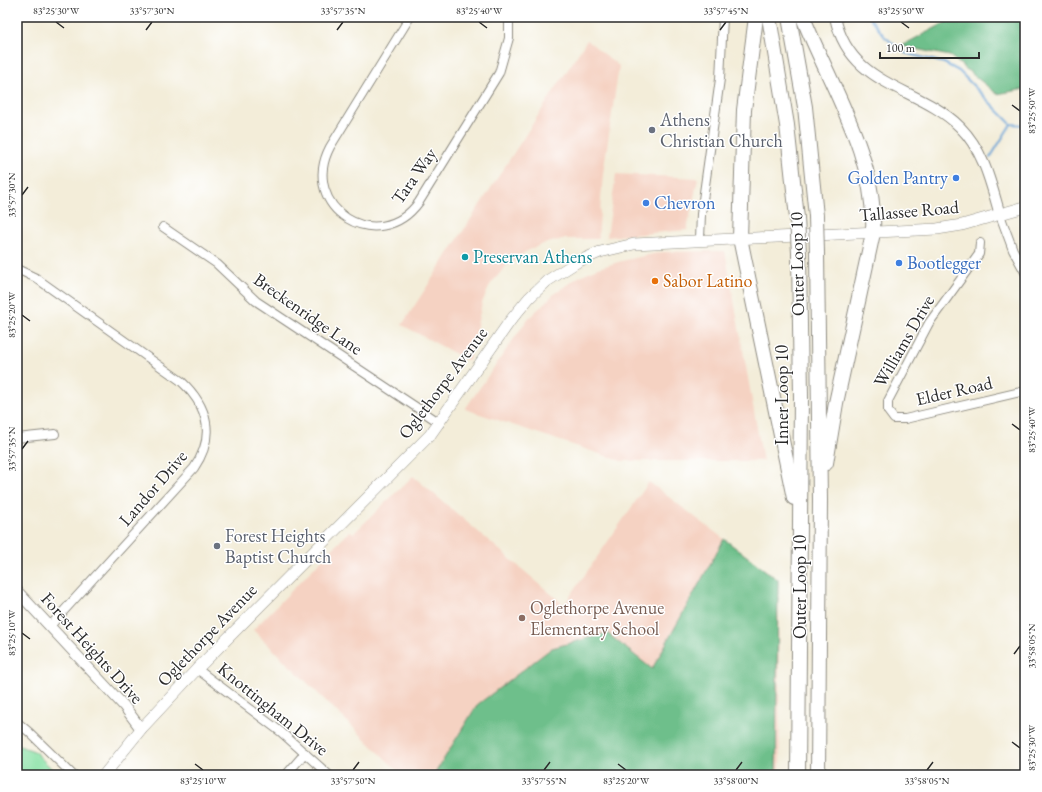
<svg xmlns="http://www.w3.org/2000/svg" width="1042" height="792" viewBox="0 0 1042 792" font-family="'EB Garamond',serif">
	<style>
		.built { fill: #f5d2c2 }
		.green { fill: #89e1a6; stroke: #5a8668 }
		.forest { fill: #6ebf8b; stroke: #4c755b }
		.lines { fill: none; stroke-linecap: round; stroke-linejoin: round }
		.stream { stroke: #66a3d7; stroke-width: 2 }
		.minor-casing { stroke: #8f8c82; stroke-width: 10 }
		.tertiary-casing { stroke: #8f8c82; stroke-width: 12 }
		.secondary-casing { stroke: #8f8c82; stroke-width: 12 }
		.motorway-casing { stroke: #8f8c82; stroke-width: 16 }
		.minor { stroke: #fff; stroke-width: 8 }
		.tertiary { stroke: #fff; stroke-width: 10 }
		.secondary { stroke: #fff; stroke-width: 11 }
		.motorway { stroke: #fff; stroke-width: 14 }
		.motorway-bridge-casing { stroke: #8f8c82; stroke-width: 16; stroke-linecap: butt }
		.motorway-bridge { stroke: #fff; stroke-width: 14 }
		.ticks { fill: none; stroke: #2b2b2b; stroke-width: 1.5 }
		.worship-dot { fill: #6b7280; stroke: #fff; stroke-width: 1.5 }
		.shop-dot { fill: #3f7fe0; stroke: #fff; stroke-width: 1.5 }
		.culture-dot { fill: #0f9aa8; stroke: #fff; stroke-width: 1.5 }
		.food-dot { fill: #e8710a; stroke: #fff; stroke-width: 1.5 }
		.education-dot { fill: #8d6e63; stroke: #fff; stroke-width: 1.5 }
		.labels { text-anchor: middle; stroke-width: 3; stroke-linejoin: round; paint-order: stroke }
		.worship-label { font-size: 18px; fill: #5b616d; stroke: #fff; text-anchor: start }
		.street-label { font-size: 18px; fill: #2b2b2b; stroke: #fff }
		.shop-label { font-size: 18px; fill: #366cbe; stroke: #fff; text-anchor: start }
		.culture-label { font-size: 18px; fill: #0d838f; stroke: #fff; text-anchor: start }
		.food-label { font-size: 18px; fill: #c56008; stroke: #fff; text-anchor: start }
		.education-label { font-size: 18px; fill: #785e54; stroke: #fff; text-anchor: start }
		.neatline { fill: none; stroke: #2b2b2b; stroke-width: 1.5 }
		.ticks-label { font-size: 10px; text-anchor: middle; fill: #2b2b2b }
	</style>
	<rect width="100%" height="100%" fill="#fff"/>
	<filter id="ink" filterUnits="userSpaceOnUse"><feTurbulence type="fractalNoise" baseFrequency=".025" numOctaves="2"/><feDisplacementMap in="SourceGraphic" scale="8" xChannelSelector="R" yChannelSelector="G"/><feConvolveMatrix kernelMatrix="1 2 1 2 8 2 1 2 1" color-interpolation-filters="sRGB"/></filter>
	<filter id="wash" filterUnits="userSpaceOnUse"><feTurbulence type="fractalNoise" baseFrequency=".012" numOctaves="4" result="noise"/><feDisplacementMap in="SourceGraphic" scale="16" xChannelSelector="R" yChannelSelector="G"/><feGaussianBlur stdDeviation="0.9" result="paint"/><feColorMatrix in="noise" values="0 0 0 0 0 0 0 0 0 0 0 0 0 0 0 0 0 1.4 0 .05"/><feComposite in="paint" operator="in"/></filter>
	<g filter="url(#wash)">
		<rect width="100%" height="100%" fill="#f3edd9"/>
		<g class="built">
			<polygon points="587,40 619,66 603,174 598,239 564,239 543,244 525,252 505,267 490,285 482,303 469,361 402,325"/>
			<polygon points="616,174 698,178 687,230 607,237"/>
			<polygon points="725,251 763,461 621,461 465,409 527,320 555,293 580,276 595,269 622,261 662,252"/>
			<polygon points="413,476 564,605 649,482 778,580 780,775 402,775 253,630 350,531 354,533"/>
		</g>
		<polygon class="green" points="17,745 34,751 58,775 21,775 17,773"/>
		<g class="forest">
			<polygon points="956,17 1025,17 1025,89 997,94 950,56 901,46"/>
			<polygon points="724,539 778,580 776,775 434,775 477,705 552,648 607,633 652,669"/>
		</g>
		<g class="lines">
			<g class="stream">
				<polyline points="869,17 885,37 905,53 944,63 959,71 1011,124 1025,125"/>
				<polyline points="990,158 1011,124"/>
			</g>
		</g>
	</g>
	<g filter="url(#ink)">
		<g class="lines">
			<g class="minor-casing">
				<g id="minor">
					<path d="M410 17 330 147C298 208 378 258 419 202L499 73 509 38V17"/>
					<polyline points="1000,215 1013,250 1025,272"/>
					<polyline points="163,227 217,264 256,301 440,423"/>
					<polyline points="700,239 701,214 720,79 723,17"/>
					<polyline points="980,243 979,254 929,323 888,401 888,411 894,419 905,419 1025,391"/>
					<path d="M17 269 36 278 181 381C208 406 216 436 194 468L50 626"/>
					<polyline points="17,438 55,434"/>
					<polyline points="197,669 281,732 329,775"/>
					<polyline points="17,722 29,732 73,775"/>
					<polyline points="286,775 305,753"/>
				</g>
			</g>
			<g class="tertiary-casing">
				<g id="tertiary">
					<path d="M835 17C850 88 918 85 960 127 984 151 991 184 1000 215"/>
					<polyline points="17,591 124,706 141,729"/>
				</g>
			</g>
			<g class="secondary-casing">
				<polyline id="secondary" points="104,775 141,729 197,669 430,435 510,321 529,298 547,281 577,262 600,252 634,244 937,229 962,225 1025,207"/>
			</g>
			<g class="motorway-casing">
				<g id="motorway">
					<polyline points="756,17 744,110 740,238 794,498"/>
					<polyline points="769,17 787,125 797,218"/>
					<polyline points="789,17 805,107 816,216"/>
					<path d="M803 17C830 86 877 156 873 233L836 403 826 463"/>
					<polyline points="817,253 820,500 818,775"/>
					<polyline points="798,775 801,397 799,253"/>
				</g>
			</g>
			<use href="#minor" class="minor"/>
			<use href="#tertiary" class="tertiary"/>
			<use href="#secondary" class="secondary"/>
			<use href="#motorway" class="motorway"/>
			<g class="motorway-bridge-casing">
				<g id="motorway-bridge">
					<polyline points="816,216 817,253"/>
					<polyline points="797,218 799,253"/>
				</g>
			</g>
			<use href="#motorway-bridge" class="motorway-bridge"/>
		</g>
	</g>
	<path class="ticks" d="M56 22 64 28M479 22 487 28M901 22 909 28M146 30 152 22M337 30 343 22M720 30 726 22M1012 105 1020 111M22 195 28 187M22 315 30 321M1012 424 1020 430M22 449 28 441M22 633 30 639M1014 654 1020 646M1012 742 1020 748M195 764 203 770M618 764 626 770M353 770 359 762M544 770 550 762M736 770 742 762M927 770 933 762"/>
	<g class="worship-dot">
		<circle cx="652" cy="130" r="4"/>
		<circle cx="217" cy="546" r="4"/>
	</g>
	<g class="shop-dot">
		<circle cx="956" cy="178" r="4"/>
		<circle cx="646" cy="203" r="4"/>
		<circle cx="899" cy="263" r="4"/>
	</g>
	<circle class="culture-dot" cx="465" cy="257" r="4"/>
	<circle class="food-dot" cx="655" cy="281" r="4"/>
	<circle class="education-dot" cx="522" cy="618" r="4"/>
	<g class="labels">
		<g class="worship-label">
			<text x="660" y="126">Athens<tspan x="660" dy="21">Christian Church</tspan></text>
			<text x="225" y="542">Forest Heights<tspan x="225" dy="21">Baptist Church</tspan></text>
		</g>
		<g class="street-label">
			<text transform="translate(414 176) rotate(-55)" y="6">Tara Way</text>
			<text transform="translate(909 211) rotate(-5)" y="6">Tallassee Road</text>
			<text transform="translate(797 264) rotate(-91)" y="6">Outer Loop 10</text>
			<text transform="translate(308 314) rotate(35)" y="6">Breckenridge Lane</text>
			<text transform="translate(904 341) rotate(-60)" y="6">Williams Drive</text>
			<text transform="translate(443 383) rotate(-53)" y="6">Oglethorpe Avenue</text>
			<text transform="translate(954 391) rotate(-13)" y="6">Elder Road</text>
			<text transform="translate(782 395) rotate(-90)" y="6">Inner Loop 10</text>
			<text transform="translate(153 488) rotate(-49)" y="6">Landor Drive</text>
			<text transform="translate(800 587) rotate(-90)" y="6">Outer Loop 10</text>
			<text transform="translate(207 635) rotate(-46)" y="6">Oglethorpe Avenue</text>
			<text transform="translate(92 648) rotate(48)" y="6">Forest Heights Drive</text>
			<text transform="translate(273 709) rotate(39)" y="6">Knottingham Drive</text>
		</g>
		<g class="shop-label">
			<text x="948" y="184" text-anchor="end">Golden Pantry</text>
			<text x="654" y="209">Chevron</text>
			<text x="907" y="269">Bootlegger</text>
		</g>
		<g class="culture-label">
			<text x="473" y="263">Preservan Athens</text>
		</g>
		<g class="food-label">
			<text x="663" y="287">Sabor Latino</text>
		</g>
		<g class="education-label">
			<text x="530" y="614">Oglethorpe Avenue<tspan x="530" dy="21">Elementary School</tspan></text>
		</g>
	</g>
	<rect width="1042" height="792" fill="none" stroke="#fff" stroke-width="44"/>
	<path d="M880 52v6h99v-6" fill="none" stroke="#2b2b2b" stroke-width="2"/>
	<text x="886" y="52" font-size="12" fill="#2b2b2b" stroke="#ffffff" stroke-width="3" paint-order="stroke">100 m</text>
	<rect x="22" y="22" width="998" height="748" class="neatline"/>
	<g class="ticks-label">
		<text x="56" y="14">83°25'30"W</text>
		<text x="152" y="14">33°57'30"N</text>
		<text x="343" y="14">33°57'35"N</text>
		<text x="479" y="14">83°25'40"W</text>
		<text x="726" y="14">33°57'45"N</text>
		<text x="901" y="14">83°25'50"W</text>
		<text transform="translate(1031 111) rotate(-90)" y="4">83°25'50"W</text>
		<text transform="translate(11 195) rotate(-90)" y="4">33°57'30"N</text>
		<text transform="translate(11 315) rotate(-90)" y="4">83°25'20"W</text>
		<text transform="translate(1031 430) rotate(-90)" y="4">83°25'40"W</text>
		<text transform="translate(11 449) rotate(-90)" y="4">33°57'35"N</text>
		<text transform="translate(11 633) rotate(-90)" y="4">83°25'10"W</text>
		<text transform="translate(1031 646) rotate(-90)" y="4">33°58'05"N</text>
		<text transform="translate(1031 748) rotate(-90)" y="4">83°25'30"W</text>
		<text x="203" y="784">83°25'10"W</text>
		<text x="353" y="784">33°57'50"N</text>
		<text x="544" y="784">33°57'55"N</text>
		<text x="626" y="784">83°25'20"W</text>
		<text x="736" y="784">33°58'00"N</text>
		<text x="927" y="784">33°58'05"N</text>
	</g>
</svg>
